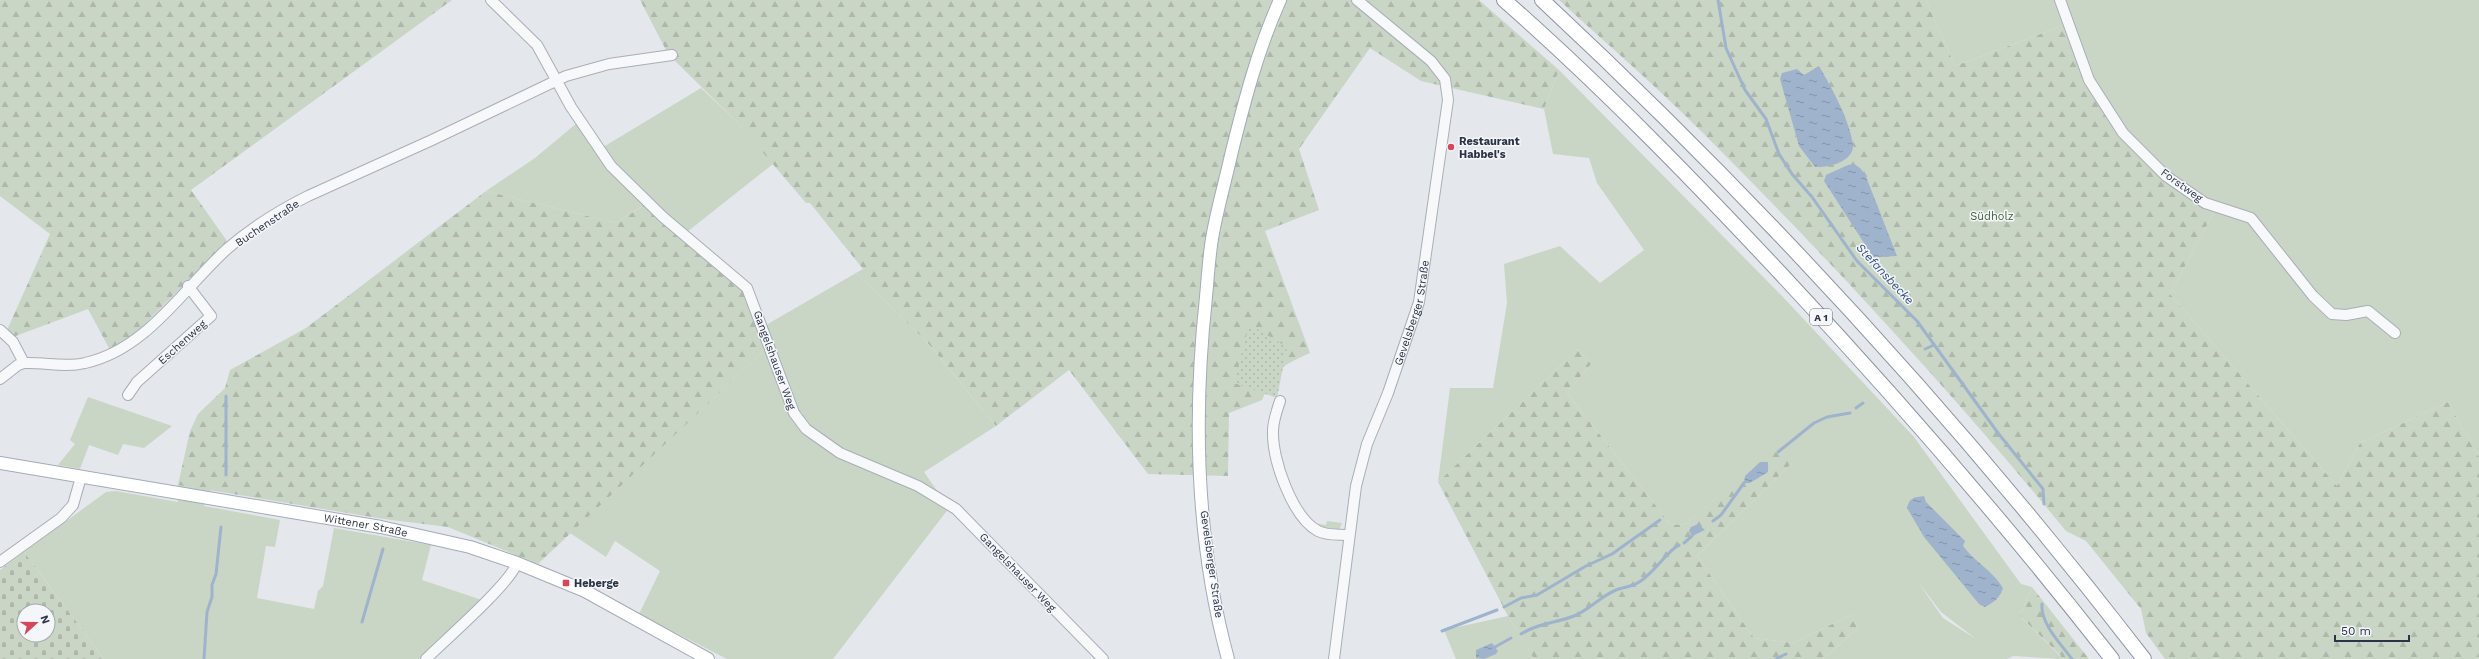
<svg xmlns="http://www.w3.org/2000/svg" width="2479" height="659" viewBox="0 0 2479 659" font-family="'Work Sans',sans-serif">
	<style>
		.grass { fill: #c9d6c5; fill-rule: evenodd }
		.forest { fill: url(#forest-firs) }
		.cemetery { fill: url(#cemetery-stones); fill-rule: evenodd }
		.park { fill: url(#park-dots) }
		.water { fill: url(#water-ripples) }
		.lines { fill: none; stroke-linecap: round; stroke-linejoin: round }
		.stream { stroke: #9fb4cc; stroke-width: 3 }
		.minor-casing { stroke: #a9aeb7; stroke-width: 12 }
		.major-casing { stroke: #a3abb8; stroke-width: 14 }
		.highway-casing { stroke: #8b94a3; stroke-width: 16 }
		.minor { stroke: #f7f8fa; stroke-width: 10 }
		.major { stroke: #fff; stroke-width: 12 }
		.highway { stroke: #fff; stroke-width: 14 }
		.poi-dot { fill: #d1495b; stroke: #f4f6f9; stroke-width: 1.5 }
		.labels { text-anchor: middle; stroke-width: 3; stroke-linejoin: round; paint-order: stroke }
		.shield { fill: #f4f6f9; stroke: #676e7b; stroke-width: 1 }
		.shield-label { font-size: 10px; font-weight: bold; fill: #2b3445 }
		.poi-label { font-size: 11px; font-weight: bold; fill: #2b3445; stroke: #f4f6f9; text-anchor: start }
		.street-label { font-size: 11px; fill: #2b3445; stroke: #f4f6f9 }
		.park-label { font-size: 11px; fill: #3f6138; stroke: #f4f6f9 }
		.water-label { font-size: 12px; font-style: italic; fill: #34527a; stroke: #f4f6f9 }
	</style>
	<defs>
		<pattern id="forest-firs" width="22" height="20" patternUnits="userSpaceOnUse"><rect width="22" height="20" fill="#c9d6c5"/><path d="M5 1l3.5 6h-7zM16 11l3.5 6h-7z" fill="#adb8ab"/></pattern>
		<pattern id="cemetery-stones" width="16" height="16" patternUnits="userSpaceOnUse"><rect width="16" height="16" fill="#c9d6c5"/><path d="M2 7V4a2 2 0 0 1 4 0v3zM10 15v-3a2 2 0 0 1 4 0v3z" fill="#adb8ab"/></pattern>
		<pattern id="park-dots" width="8" height="8" patternUnits="userSpaceOnUse"><rect width="8" height="8" fill="#c9d6c5"/><path d="M2 2h.1M6 6h.1" fill="none" stroke="#adb8ab" stroke-width="1.8" stroke-linecap="round"/></pattern>
		<pattern id="water-ripples" width="26" height="14" patternUnits="userSpaceOnUse"><rect width="26" height="14" fill="#9fb4cc"/><path d="M2 4q2-2 4 0t4 0M15 11q2-2 4 0t4 0" fill="none" stroke="#8293a7"/></pattern>
	</defs>
	<rect width="100%" height="100%" fill="#e4e7ec"/>
	<g class="grass">
		<path d="M1926 0H2479V457L2448 402 2360 443 2337 486 2170 294 2214 212C2183 187 2149 162 2125 132 2099 99 2083 62 2067 24L1955 66Z"/>
		<path d="M1559 70 1782 296 1914 437 2021 584 2032 587 2020 616 2061 657 2060 659 2013 656 2007 659H1823L1858 628 1851 615 1793 643 1754 638 1697 556 1792 463 1771 451 1686 524 1671 525 1567 393 1591 364 1578 349 1438 482 1450 388H1493L1507 303 1504 264 1560 246 1600 283 1644 250 1597 183 1589 158 1553 154 1544 109ZM1918 582 1941 612 1976 639 1943 618Z"/>
		<polygon points="701,88 735,120 773,164 687,232 650,201 616,223 486,191 535,158 577,123 595,152"/>
		<polygon points="856,273 926,341 996,426 924,472 949,508 833,659 727,659 639,614 660,571 615,541 606,557 570,533 768,347 766,325"/>
		<polygon points="88,397 172,426 144,448 123,444 118,455 89,445 80,469 58,465 75,444 70,440"/>
		<polygon points="178,485 211,490 204,506 280,520 275,547 266,546 257,598 314,609 318,591 323,586 334,528 431,545 422,580 482,600 419,659 104,659 24,552 106,492 116,491 178,502"/>
		<polygon points="1327,521 1342,523 1339,530 1332,532 1312,523 1326,525"/>
		<polygon points="1508,616 1534,659 1456,659 1444,630"/>
	</g>
	<g class="forest">
		<polygon points="0,0 452,0 191,190 227,241 129,340 110,350 88,309 13,337 7,330 50,234 0,196"/>
		<path d="M640 0H1479L1559 70 1544 109 1421 81 1370 48 1299 149 1319 210 1265 231 1310 353C1279 367 1276 369 1262 400L1229 413 1228 476 1148 474 1069 370 996 426 927 342 856 273 863 269 810 203H806L735 120 668 54Z"/>
		<path d="M1559 0H1926L1955 66 2067 24 2087 80 2162 175 2214 212 2170 294 2337 486 2360 443 2448 402 2479 457V659H2165L2146 633 2141 609 2086 541 2066 531C1952 392 1830 260 1703 133 1657 87 1607 44 1559 0Z"/>
		<polygon points="486,191 616,223 646,204 745,290 768,347 538,564 448,527 384,519 178,485 190,431 198,414 225,388 230,370 306,328"/>
		<polygon points="1578,349 1591,364 1567,393 1671,525 1686,524 1771,450 1793,462 1697,556 1754,638 1793,643 1851,615 1858,628 1823,659 1534,659 1508,616 1438,482"/>
		<polygon points="2032,587 2089,659 2060,659 2061,656 2020,616"/>
	</g>
	<path class="cemetery" d="M24 552 104 659H0V570ZM24 611H48V635H24Z"/>
	<polygon class="park" points="1249,324 1287,347 1277,398 1234,383"/>
	<g class="water">
		<path d="M1819 66C1831 86 1850 121 1853 145 1854 162 1827 168 1815 167L1799 146 1780 79 1782 73 1797 69 1804 75Z"/>
		<polygon points="1854,164 1860,168 1865,174 1897,256 1873,257 1824,181 1826,175 1848,165"/>
		<polygon points="1760,462 1768,462 1768,472 1750,483 1744,483 1745,476"/>
		<path d="M1924 496 1926 502 1965 541 1963 546C1975 562 1993 571 2003 588 2000 598 1994 602 1985 607L1979 604 1924 537 1907 508C1909 498 1914 497 1924 496Z"/>
		<polygon points="1698,524 1705,530 1692,536 1689,531 1691,527"/>
		<polygon points="1492,643 1498,651 1496,654 1484,659 1476,658 1476,650"/>
	</g>
	<g class="lines">
		<g class="stream">
			<polyline points="1718,0 1726,48 1745,90 1766,119 1779,154 1792,174 1812,197 1857,261 1917,321 1998,433 2043,489 2044,504"/>
			<polyline points="1925,349 1934,345"/>
			<polyline points="226,396 226,475"/>
			<polyline points="1856,408 1863,403"/>
			<polyline points="1778,452 1814,423 1827,417 1850,413"/>
			<polyline points="1713,521 1721,515 1744,483"/>
			<polyline points="1684,543 1692,536"/>
			<path d="M2042 604C2040 623 2061 644 2072 659"/>
			<polyline points="1504,607 1521,598 1537,595 1586,566 1612,554 1660,520"/>
			<polyline points="362,622 383,549"/>
			<polyline points="1442,631 1497,610"/>
			<path d="M1521 634C1538 623 1556 623 1574 616 1589 610 1601 596 1616 590 1624 587 1632 587 1639 582 1653 574 1669 549 1679 545"/>
			<polyline points="1495,647 1511,638"/>
			<polyline points="204,659 207,612 212,597 212,585 216,574 221,527"/>
			<polyline points="1776,659 1786,654"/>
		</g>
		<g class="minor-casing">
			<g id="minor">
				<polyline points="491,0 537,45 571,107 611,166 663,217 747,288 794,413 806,429 840,453 918,486 956,509 1103,659"/>
				<polyline points="2060,0 2089,80 2123,133 2166,176 2205,203 2251,218 2313,296 2332,314 2346,315 2368,311 2395,333"/>
				<polyline points="0,330 13,342 24,363"/>
				<path d="M0 379 18 365 24 363C45 362 65 368 85 363 146 350 183 289 227 249 251 228 280 210 308 196L432 140 566 76 609 64 672 55"/>
				<polyline points="128,395 137,382 211,316 188,286"/>
				<path d="M1280 401C1277 410 1273 421 1273 431 1272 459 1292 517 1318 531 1327 536 1339 534 1349 535"/>
				<polyline points="0,562 61,518 73,505 81,477"/>
				<path d="M426 659C445 640 510 584 517 563"/>
				<path id="s1" d="M1334 659 1356 486 1367 444 1388 393 1419 302 1448 100 1445 79 1431 61 1357 0"/>
			</g>
		</g>
		<g class="major-casing">
			<g id="major">
				<path id="s2" d="M0 463 381 527 470 547 517 563 585 591 708 659"/>
				<path d="M1228 659C1196 542 1193 417 1206 297 1208 276 1209 254 1213 233 1218 206 1226 178 1232 151 1245 99 1258 49 1280 0"/>
			</g>
		</g>
		<g class="highway-casing">
			<g id="highway">
				<path d="M1504 0C1602 86 1694 181 1783 276 1898 399 2008 526 2112 659"/>
				<path d="M1542 0C1760 203 1962 423 2144 659"/>
			</g>
		</g>
		<use href="#minor" class="minor"/>
		<use href="#major" class="major"/>
		<use href="#highway" class="highway"/>
	</g>
	<g class="poi-dot">
		<circle cx="1451" cy="147" r="4"/>
		<rect x="562" y="579" width="8" height="8" rx="2"/>
	</g>
	<g class="labels">
		<rect class="shield" x="1810" y="309" width="22" height="16" rx="3"/>
		<g class="shield-label">
			<text x="1821" y="321">A 1</text>
		</g>
		<g class="poi-label">
			<text x="1459" y="145">Restaurant<tspan x="1459" dy="13">Habbel's</tspan></text>
			<text x="574" y="587">Heberge</text>
		</g>
		<g class="street-label">
			<text transform="translate(2182 185) rotate(36)" y="4">Forstweg</text>
			<text transform="translate(267 223) rotate(-34)" y="4">Buchenstraße</text>
			<text dy="4" stroke="none"><textPath href="#s1" startOffset="357">Gevelsberger Straße</textPath></text>
			<text transform="translate(182 342) rotate(-42)" y="4">Eschenweg</text>
			<text transform="translate(775 360) rotate(70)" y="4">Gangelshauser Weg</text>
			<text dy="4" stroke="none"><textPath href="#s2" startOffset="371">Wittener Straße</textPath></text>
			<text transform="translate(1212 564) rotate(82)" y="4">Gevelsberger Straße</text>
			<text transform="translate(1018 572) rotate(46)" y="4">Gangelshauser Weg</text>
		</g>
		<g class="park-label">
			<text x="1992" y="220">Südholz</text>
		</g>
		<g class="water-label">
			<text transform="translate(1885 274) rotate(47)" y="4">Stefansbecke</text>
		</g>
	</g>
	<g transform="translate(36 623) rotate(69)"><circle r="19" fill="#f4f6f9" stroke="#a4a8b1"/>
	<path d="M0-3L7 15L0 10L-7 15Z" fill="#d1495b"/>
	<text y="-6" font-size="11" font-weight="bold" text-anchor="middle" fill="#2b3445">N</text>
	</g>
	<path d="M2335 635v6h74v-6" fill="none" stroke="#2b3445" stroke-width="2"/>
	<text x="2341" y="635" font-size="12" fill="#2b3445" stroke="#f4f6f9" stroke-width="3" paint-order="stroke">50 m</text>
</svg>
